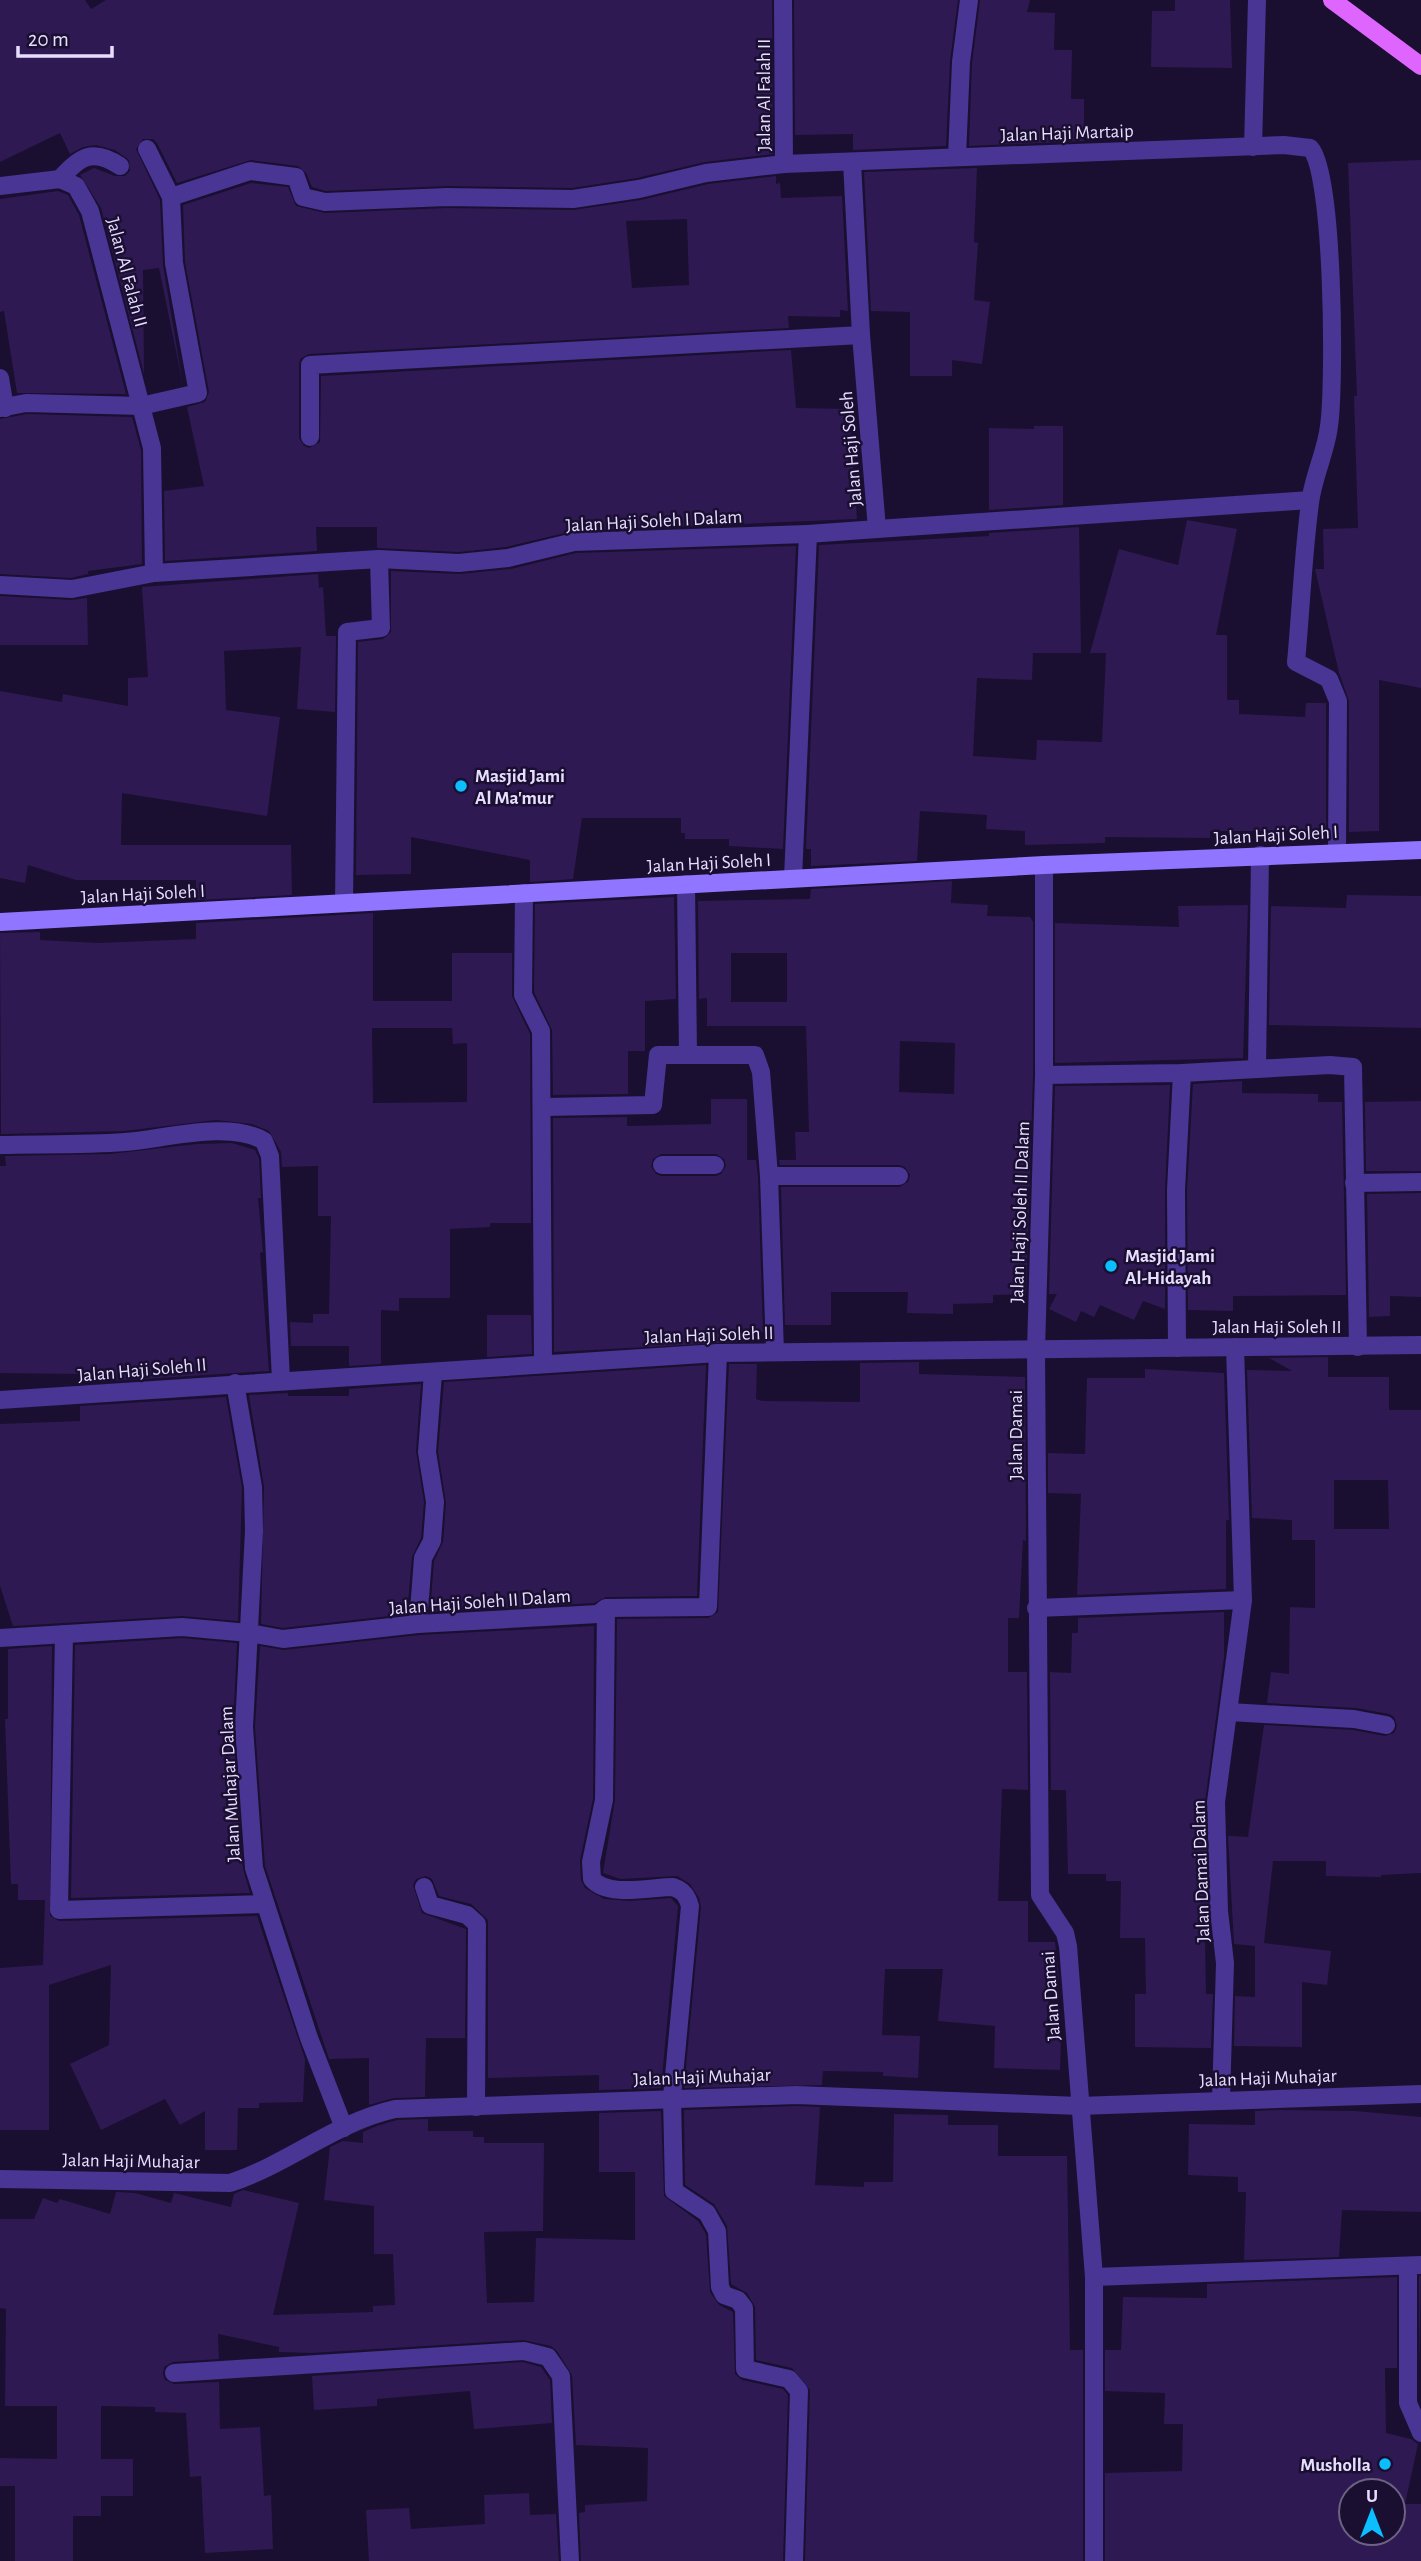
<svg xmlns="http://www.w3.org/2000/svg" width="1421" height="2561" viewBox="0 0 1421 2561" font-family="'Alegreya Sans',sans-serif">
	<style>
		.building { fill: #2e1953; fill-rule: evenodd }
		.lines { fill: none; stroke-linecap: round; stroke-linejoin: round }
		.street { stroke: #483594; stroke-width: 18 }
		.secondary { stroke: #8f75ff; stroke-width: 18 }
		.primary { stroke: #df65ff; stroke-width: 18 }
		.poi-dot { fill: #0abeff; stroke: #1a0f30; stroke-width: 2.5 }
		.labels { text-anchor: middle; stroke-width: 5; stroke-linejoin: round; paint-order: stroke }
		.street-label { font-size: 19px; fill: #e7deff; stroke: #1a0f30 }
		.poi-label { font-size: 19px; font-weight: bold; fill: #e7deff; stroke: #1a0f30; text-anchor: start }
	</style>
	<rect width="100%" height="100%" fill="#1a0f30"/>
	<g class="building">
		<polygon points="0,0 85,0 91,9 106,0 772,0 773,154 705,162 637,178 572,188 447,186 326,191 312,187 306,173 298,166 251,160 177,183 157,143 153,139 143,139 136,149 160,200 163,265 183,385 159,268 143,270 144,374 101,208 80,175 94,168 115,176 125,176 130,171 129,160 115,150 96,145 83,147 70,154 60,133 0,162"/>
		<polygon points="794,0 958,0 950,61 946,146 853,150 853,134 795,135"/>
		<polygon points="980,0 1030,0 1027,12 1055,13 1054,50 1072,50 1071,99 1084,99 1084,141 969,146 972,63"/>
		<polygon points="1175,0 1230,0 1232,68 1151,67 1152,11 1175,11"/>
		<polygon points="1421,160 1421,688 1379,680 1379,831 1349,832 1349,701 1339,673 1315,569 1324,569 1323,529 1358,528 1354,396 1357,396 1348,163"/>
		<polygon points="977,168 974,242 978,243 974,300 990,302 982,364 952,360 952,376 910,376 910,312 871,311 864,172"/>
		<path d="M776 176V184L780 183 781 198 842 196 848 311 840 310V317L788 316 789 328 309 354 300 359 299 365V438L304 446 309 448 320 442 321 376 791 350 796 408 849 409 857 519 573 531 506 547 459 552 377 548V527H316L317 551 165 561 164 491 204 486 187 407 205 402 209 392 185 262 183 205 251 183 288 187 296 206 325 213 447 208 573 210 641 200 708 184ZM687 219 689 285 632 288 626 221Z"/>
		<polygon points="58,191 68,195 79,215 126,394 17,393 4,311 0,312 0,199"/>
		<polygon points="27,414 132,417 141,450 142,564 88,571 88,574 71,578 0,574 0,419"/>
		<polygon points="1034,426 1063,426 1063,505 989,510 989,428 1034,429"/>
		<polygon points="1187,520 1237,529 1216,635 1227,635 1227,700 1239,700 1239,714 1305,717 1306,703 1326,703 1326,831 1210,831 1210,838 1105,837 1105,843 1025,845 1025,831 986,829 987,815 920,811 917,861 811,866 811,849 806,849 819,545 989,536 989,533 1079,527 1081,653 1033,653 1032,680 977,678 973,756 1036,760 1037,740 1102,742 1106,653 1090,653 1119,549 1178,565"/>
		<polygon points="796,546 783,849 729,846 729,839 685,839 685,833 681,833 681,818 582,818 573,879 530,882 530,860 411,837 411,874 356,875 358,642 383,639 391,632 391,571 460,574 511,569 576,553"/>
		<polygon points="318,574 319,588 323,587 326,636 336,636 335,712 297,709 301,647 224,651 226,710 280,717 267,816 122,793 121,845 291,845 292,895 196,900 196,880 76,880 28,865 25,883 0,878 0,691 62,702 63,694 128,706 128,678 148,677 142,587"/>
		<polygon points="0,596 71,600 87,598 88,645 0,645"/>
		<path d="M952 881 951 903 988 905 987 916 1030 917 1033 922V1075L1026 1294 993 1295V1303L953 1304V1314L907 1313 908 1292H831V1325H785L781 1187H899L908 1182 910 1175 905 1167 899 1165H780L779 1160H796L795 1132H809L806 1026H707V998L699 999 698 901 810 899 811 889ZM731 953H787V1002H731ZM900 1041 955 1043 954 1094 899 1092Z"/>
		<polygon points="1347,895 1421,896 1421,1028 1269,1025 1271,906 1346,908"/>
		<polygon points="674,897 676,999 645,1001 645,1051 628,1051 628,1094 553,1095 552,1030 534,992 535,904"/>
		<polygon points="1248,905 1243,1058 1055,1063 1055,923 1179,927 1178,906"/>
		<path d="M373 913V1001H452V953H512V996L530 1034 531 1223H490V1227L450 1229V1298H399V1311L381 1310V1364L349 1366V1346H291L290 1322 313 1323V1314H329L331 1216H318V1166L282 1167 281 1152 269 1131 252 1124 216 1120 124 1131 1 1134 0 933 40 932V940L98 943 196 939V923ZM372 1028H452L453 1044 467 1043V1102L373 1103Z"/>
		<polygon points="1242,1081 1242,1093 1318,1094 1318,1102 1342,1102 1346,1295 1233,1296 1233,1311 1188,1310 1187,1190 1193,1084"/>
		<polygon points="1170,1085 1165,1190 1165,1309 1143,1301 1134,1320 1100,1305 1094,1317 1081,1311 1076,1322 1049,1309 1057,1294 1049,1294 1055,1086"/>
		<path d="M711 1099H747V1160H756L758 1177 763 1332H758L757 1341 554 1352 553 1118 627 1117V1126L711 1124ZM661 1154H716L724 1159 726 1166 721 1174 716 1176H661L656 1174 651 1166 653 1159Z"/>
		<polygon points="1421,1101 1421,1171 1366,1171 1365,1102"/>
		<polygon points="232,1143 255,1150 259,1158 261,1198 258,1198 263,1252 260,1253 269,1371 80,1383 80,1374 0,1373 0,1166 6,1166 5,1156 110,1154 197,1144"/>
		<polygon points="1421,1193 1421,1297 1390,1296 1390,1316 1369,1317 1367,1194"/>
		<polygon points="487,1315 531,1315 532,1354 487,1357"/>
		<path d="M1328 1357V1377H1389V1410H1421V1873L1381 1875V1877L1326 1876V1861H1273L1264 1943 1331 1951 1327 1985 1302 1982V2047L1234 2046 1235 1996 1255 1997V1946L1234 1944 1228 1836 1248 1837 1264 1725 1353 1730 1385 1736 1394 1733 1397 1726 1394 1717 1389 1714 1356 1708 1267 1703 1271 1672 1289 1674 1290 1607 1315 1608V1540H1292V1520L1252 1518 1247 1370 1292 1371 1269 1358ZM1334 1480H1388L1389 1529H1334Z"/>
		<polygon points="919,1362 919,1374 1025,1377 1026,1541 1023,1540 1019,1618 1008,1618 1008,1672 1027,1672 1028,1790 1002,1789 998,1901 1028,1901 1028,1942 1055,1942 1059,1980 1051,1980 1045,2037 1061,2037 1060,2070 994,2068 995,2026 938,2021 943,1969 885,1969 882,2035 920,2036 918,2078 883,2076 883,2072 823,2071 822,2085 684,2088 701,1907 699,1898 690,1884 677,1876 620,1879 603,1873 615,1800 617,1619 708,1618 718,1612 729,1364 757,1364 756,1399 762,1401 860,1402 860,1363"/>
		<polygon points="706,1365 697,1596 606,1597 594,1603 430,1612 434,1561 443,1542 446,1503 438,1452 444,1382"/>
		<polygon points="1145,1369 1224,1373 1229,1520 1226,1520 1226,1589 1077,1595 1081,1494 1048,1493 1048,1453 1085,1454 1087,1378 1145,1378"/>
		<polygon points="421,1384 416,1451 424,1502 421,1538 412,1557 407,1614 283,1628 261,1624 264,1487 249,1395 288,1393 288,1396 349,1396 349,1389"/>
		<polygon points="226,1397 242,1488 238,1621 182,1616 13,1626 0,1586 0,1424 80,1421 80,1406"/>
		<polygon points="1224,1612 1224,1657 1205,1802 1211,1942 1205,1941 1206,1994 1213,1994 1211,2048 1135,2047 1135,1994 1146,1994 1145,1938 1120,1938 1121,1881 1106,1881 1106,1874 1068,1874 1066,1790 1051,1790 1050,1672 1071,1673 1072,1633 1078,1633 1078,1618"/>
		<polygon points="594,1626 593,1799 580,1860 581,1880 585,1888 604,1899 630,1901 671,1898 678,1906 661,2088 599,2090 599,2075 488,2078 488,1920 471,1904 439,1896 432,1879 426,1876 416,1879 413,1885 422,1913 466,1929 465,2038 426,2038 425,2097 394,2098 369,2105 369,2058 329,2059 265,1866 255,1727 260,1646 284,1650 419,1635"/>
		<polygon points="182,1638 237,1643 233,1728 243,1869 250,1893 71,1898 75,1645"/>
		<polygon points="52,1646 50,1916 59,1921 257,1916 305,2059 303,2102 259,2103 259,2108 238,2108 237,2150 205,2150 205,2111 180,2125 165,2099 101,2130 70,2064 109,2045 111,1965 49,1985 49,2130 0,2130 0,1968 43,1965 45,1900 18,1900 18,1884 11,1884 5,1719 8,1719 8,1649"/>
		<polygon points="796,2106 820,2107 815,2185 864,2187 864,2182 893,2182 894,2114 948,2115 948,2125 998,2125 998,2156 1067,2156 1070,2350 1083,2350 1083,2561 805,2561 810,2390 792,2368 756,2360 755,2307 747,2293 731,2284 727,2226 714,2204 685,2185 684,2110"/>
		<polygon points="1281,2110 1355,2111 1421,2117 1421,2212 1342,2210 1339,2257 1244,2260 1246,2192 1238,2192 1238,2177 1188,2175 1189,2124 1255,2125 1255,2111"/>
		<polygon points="661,2111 664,2196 698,2221 706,2234 710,2292 719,2305 733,2312 735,2374 742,2380 783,2389 788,2395 783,2561 581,2561 579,2513 585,2512 585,2505 647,2501 648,2448 576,2445 572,2375 557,2351 551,2346 523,2340 311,2353 279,2352 279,2347 218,2334 219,2359 173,2362 164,2367 163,2374 165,2380 174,2384 219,2382 220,2429 260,2427 264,2496 271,2495 273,2549 205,2553 201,2476 190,2477 186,2413 155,2412 155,2407 101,2406 101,2459 133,2459 133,2496 101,2496 101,2516 73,2516 73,2561 15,2561 15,2486 0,2486 0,2458 57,2459 57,2406 5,2406 6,2309 0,2308 0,2219 34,2219 43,2198 57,2203 60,2199 110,2214 116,2192 135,2193 171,2203 174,2193 231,2207 234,2194 243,2190 299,2203 273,2315 373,2312 373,2306 395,2305 393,2254 374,2254 374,2206 324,2200 330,2147 343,2141 363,2143 363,2132 377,2126 397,2120 428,2119 428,2131 473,2131 473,2137 484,2137 484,2143 544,2143 543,2231 484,2232 487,2303 534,2302 536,2238 635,2240 635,2172 599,2172 599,2113"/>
		<polygon points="1419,2276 1421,2276 1419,2368"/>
		<path d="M1397 2277V2368H1385L1386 2433 1411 2439 1418 2444 1405 2504H1421V2561H1105V2473L1182 2471 1183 2424H1164L1165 2393 1105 2391V2350H1121L1123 2297 1207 2298V2284ZM1351 2491H1393V2533H1351Z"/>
		<polygon points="523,2362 541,2367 550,2380 552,2423 474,2429 470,2391 377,2399 377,2406 314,2410 312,2376"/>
		<polygon points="529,2493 530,2515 556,2514 559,2561 369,2561 366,2510 409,2508 411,2529 485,2524 484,2495"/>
	</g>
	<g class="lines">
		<g class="street">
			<path d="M783 0 784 164 1284 145 1310 148C1334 170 1335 387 1329 426 1326 452 1313 477 1310 503 1303 555 1301 609 1296 662L1329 679 1338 701 1337 852"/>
			<polyline points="1253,147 1257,0"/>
			<polyline points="957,157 961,62 969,0"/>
			<path d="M60 179C80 156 93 148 120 166"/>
			<polyline points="0,186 60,179 76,186 90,211 152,448 154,573"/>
			<polyline points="171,197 250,171 296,177 303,197 325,202 447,197 573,199 639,189 706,173 784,164"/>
			<polyline points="0,378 5,408"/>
			<polyline points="0,408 26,403 141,406 198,393 174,263 171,197 147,149"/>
			<polyline points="310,437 310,365 861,335"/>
			<polyline points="877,529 1310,500"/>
			<polyline points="0,585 72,589 154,573 379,559 459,563 508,558 574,542 808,534"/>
			<polyline points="1044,865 1044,1075 1036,1350 1040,1895 1065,1933 1068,1946 1094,2277 1094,2561"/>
			<polyline points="793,878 808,534 877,529 861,335 852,162"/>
			<polyline points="686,884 688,1055"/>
			<polyline points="524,893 523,995 541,1031 543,1364"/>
			<polyline points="344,903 347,632 381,628 379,559"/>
			<polyline points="1257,1069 1260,855"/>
			<polyline points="1044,1075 1182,1073 1330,1065 1353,1067 1358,1347"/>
			<polyline points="543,1107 653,1105 658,1055 755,1055 761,1072 769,1176 775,1352"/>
			<path d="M0 1145C42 1144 84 1145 125 1142 164 1139 230 1120 264 1141L270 1156 281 1380"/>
			<polyline points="662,1165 715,1165"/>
			<polyline points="769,1176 899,1176"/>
			<polyline points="1354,1183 1421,1182"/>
			<polyline points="1177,1348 1176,1190 1182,1073"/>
			<polyline points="235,1383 253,1487 254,1531 244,1727 254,1868 309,2038 344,2128"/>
			<polyline points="0,1400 718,1353 1421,1345"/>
			<path d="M606 1608 604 1800 591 1862 592 1879C608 1898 651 1887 673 1887 684 1891 687 1896 690 1906L672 2097 674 2191 707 2213 717 2231 720 2287 724 2295 738 2300 744 2308 745 2369 789 2379 799 2391 794 2561"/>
			<polyline points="1036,1608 1243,1600"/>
			<polyline points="418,1624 423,1558 432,1541 435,1502 427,1452 433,1373"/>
			<polyline points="64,1634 59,1910 265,1904"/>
			<polyline points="0,1638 182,1627 249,1633 283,1639 418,1624 598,1614 606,1608 708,1607 718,1353"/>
			<polyline points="1229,1712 1354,1719 1386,1725"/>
			<polyline points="424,1887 430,1905 467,1915 477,1924 476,2107"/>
			<polyline points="1221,2099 1225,1963 1219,1911 1216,1802 1243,1600 1235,1347"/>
			<path d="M0 2179 230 2183C288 2164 336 2122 395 2109L796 2095 1079 2106 1421 2094"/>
			<polyline points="1408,2266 1408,2403 1421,2433"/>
			<polyline points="1094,2277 1421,2265"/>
			<polyline points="174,2373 524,2351 548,2357 561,2376 570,2561"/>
		</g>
		<polyline class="secondary" points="0,922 1044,865 1421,850"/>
		<polyline class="primary" points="1332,0 1421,66"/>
	</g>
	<g class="poi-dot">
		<circle cx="461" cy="786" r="7"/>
		<circle cx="1111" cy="1266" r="7"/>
		<circle cx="1385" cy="2464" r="7"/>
	</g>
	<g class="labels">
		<g class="street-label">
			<text transform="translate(763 95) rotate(-90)" y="7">Jalan Al Falah II</text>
			<text transform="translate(1067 132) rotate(-2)" y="7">Jalan Haji Martaip</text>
			<text transform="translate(128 272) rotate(75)" y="7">Jalan Al Falah II</text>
			<text transform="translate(850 449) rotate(-95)" y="7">Jalan Haji Soleh</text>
			<text transform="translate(654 520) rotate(-3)" y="7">Jalan Haji Soleh I Dalam</text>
			<text transform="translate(1276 834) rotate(-3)" y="7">Jalan Haji Soleh I</text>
			<text transform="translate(709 862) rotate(-3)" y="7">Jalan Haji Soleh I</text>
			<text transform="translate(143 893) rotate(-3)" y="7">Jalan Haji Soleh I</text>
			<text transform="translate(1019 1212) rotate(-88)" y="7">Jalan Haji Soleh II Dalam</text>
			<text x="1277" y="1333">Jalan Haji Soleh II</text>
			<text transform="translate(709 1334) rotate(-2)" y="7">Jalan Haji Soleh II</text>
			<text transform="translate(142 1369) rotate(-5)" y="7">Jalan Haji Soleh II</text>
			<text transform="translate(1015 1435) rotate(-90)" y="7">Jalan Damai</text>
			<text transform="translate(480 1601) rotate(-4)" y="7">Jalan Haji Soleh II Dalam</text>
			<text transform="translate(229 1784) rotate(-93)" y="7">Jalan Muhajar Dalam</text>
			<text transform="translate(1200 1871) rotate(-92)" y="7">Jalan Damai Dalam</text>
			<text transform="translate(1050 1996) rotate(-94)" y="7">Jalan Damai</text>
			<text transform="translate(702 2076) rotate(-2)" y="7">Jalan Haji Muhajar</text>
			<text transform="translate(1268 2077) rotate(-2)" y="7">Jalan Haji Muhajar</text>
			<text transform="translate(131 2160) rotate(1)" y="7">Jalan Haji Muhajar</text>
		</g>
		<g class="poi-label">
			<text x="475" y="782">Masjid Jami<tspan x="475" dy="22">Al Ma'mur</tspan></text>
			<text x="1125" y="1262">Masjid Jami<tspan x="1125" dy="22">Al-Hidayah</tspan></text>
			<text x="1371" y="2471" text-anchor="end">Musholla</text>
		</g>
	</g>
	<g transform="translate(1372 2512)"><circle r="33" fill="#1a0f30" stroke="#6c6283" stroke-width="2"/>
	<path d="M0-5L12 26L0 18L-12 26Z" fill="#0abeff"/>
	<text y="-10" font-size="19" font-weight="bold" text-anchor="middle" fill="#e7deff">U</text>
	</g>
	<path d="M18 46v10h94v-10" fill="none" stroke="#e7deff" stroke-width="3.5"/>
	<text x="28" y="46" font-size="21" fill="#e7deff" stroke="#1a0f30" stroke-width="5" paint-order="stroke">20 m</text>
</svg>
